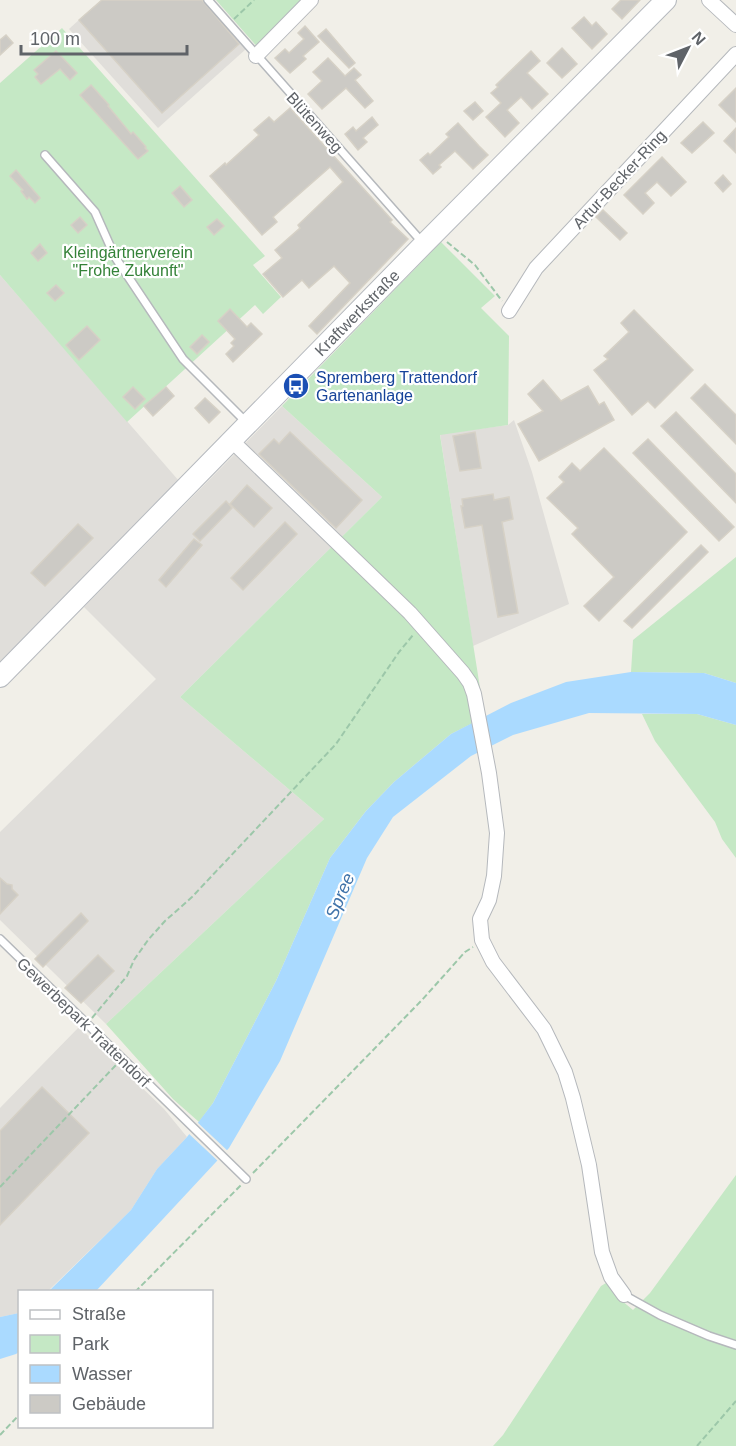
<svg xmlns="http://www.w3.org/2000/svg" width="736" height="1446" viewBox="0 0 736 1446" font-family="Arial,sans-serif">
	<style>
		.industrial { fill: #e0deda }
		.green { fill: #c5e8c5 }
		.water { fill: #aadaff }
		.pier { fill: #f1efe8 }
		.building { fill: #cccac5; stroke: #d6d1c6; stroke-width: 1.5 }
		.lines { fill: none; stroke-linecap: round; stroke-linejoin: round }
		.service-casing { stroke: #b5b8bc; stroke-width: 10 }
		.minor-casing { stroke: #b5b8bc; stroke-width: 16 }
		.secondary-casing { stroke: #b6babf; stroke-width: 22 }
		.path { stroke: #9cc7a9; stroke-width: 2; stroke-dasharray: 6 3; stroke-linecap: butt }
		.service { stroke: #fff; stroke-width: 7 }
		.minor { stroke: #fff; stroke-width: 14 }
		.secondary { stroke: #fff; stroke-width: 20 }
		.labels { text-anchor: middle; stroke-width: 4.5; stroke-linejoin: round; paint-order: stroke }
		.street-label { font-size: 16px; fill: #5f6368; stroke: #fff }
		.park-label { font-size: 16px; fill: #348238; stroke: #fff }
		.transit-label { font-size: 16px; fill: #164399; stroke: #fff; text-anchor: start }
		.water-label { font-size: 18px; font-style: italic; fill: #4174aa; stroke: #fff }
	</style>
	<rect width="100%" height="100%" fill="#f1efe8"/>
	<g class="industrial">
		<polygon points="101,0 202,0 246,49 158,128 69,29"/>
		<polygon points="0,275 179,481 0,663"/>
		<polygon points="282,406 382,497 180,697 324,819 106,1024 0,920 0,832 156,679 84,607"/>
		<polygon points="514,420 532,472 569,604 473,646 440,434 508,425"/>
		<polygon points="79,1027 164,1109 187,1137 157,1169 131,1210 48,1291 20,1292 19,1313 0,1317 0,1108"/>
	</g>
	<g class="green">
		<polygon points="216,0 308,0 260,50"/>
		<polygon points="62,28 265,256 253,265 281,297 263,314 255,305 127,422 0,275 0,83"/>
		<polygon points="441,242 495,296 481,308 509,336 508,425 440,435 481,694 469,705 473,723 451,734 394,782 366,811 330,858 276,981 213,1103 199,1122 173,1099 106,1024 324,819 180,697 382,497 282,406"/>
		<polygon points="736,557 736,683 704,673 631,672 633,640"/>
		<polygon points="642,714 697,714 736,725 736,858 722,839 715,822 655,741"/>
		<polygon points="736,1175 736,1446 493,1446 503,1435 601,1286 606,1283 621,1300 633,1310 650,1293"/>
	</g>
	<g class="water">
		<polygon points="631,672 704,673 736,683 736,725 697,714 589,713 513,735 471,756 393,817 367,858 280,1061 229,1148 96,1291 48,1292 131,1210 157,1169 187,1137 213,1103 276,981 330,858 366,811 394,782 451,734 511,703 566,682"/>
		<polygon points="19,1313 19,1352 16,1354 0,1359 0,1317"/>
	</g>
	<polygon class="pier" points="196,1121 230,1153 220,1163 187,1132"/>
	<g class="building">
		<polygon points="102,0 202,0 239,44 162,113 79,20"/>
		<polygon points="621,0 640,0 622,19 612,9"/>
		<polygon points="584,17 592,26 596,22 607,34 592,49 572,28"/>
		<polygon points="305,26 319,42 303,56 306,59 290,73 275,58 285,49 289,53 304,39 298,33"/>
		<polygon points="326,29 355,63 349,68 318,36"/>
		<polygon points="6,35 13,43 0,55 0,40"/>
		<polygon points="562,48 577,64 562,78 547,63"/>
		<polygon points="56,51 77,73 70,80 60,69 41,84 35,77 38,74 34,70"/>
		<polygon points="531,51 540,61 527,73 548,94 532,109 521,97 507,110 519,123 505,137 486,117 501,103 491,93 498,87 496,85"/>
		<polygon points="328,58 345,76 354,68 361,75 355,80 373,101 365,108 346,88 322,109 308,94 322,81 313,72"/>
		<polygon points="91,85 109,105 108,106 131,134 133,132 146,147 145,148 148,151 138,159 80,95"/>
		<polygon points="736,88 736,122 719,105"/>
		<polygon points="475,102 483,111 473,120 464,111"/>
		<polygon points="290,108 392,220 390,222 408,239 317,334 309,326 350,283 334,266 309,288 302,280 283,297 263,274 282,258 275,250 300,228 298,225 343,182 330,167 273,217 277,222 262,235 210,176 225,163 226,165 259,135 254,130 269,117 274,122"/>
		<polygon points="372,117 378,125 363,138 367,142 358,150 345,134 353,127 356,131"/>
		<polygon points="703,122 714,133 692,153 681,143"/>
		<polygon points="458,123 479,146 488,155 473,169 455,151 439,165 441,167 433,174 420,160 428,153 430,155 449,137 446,134"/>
		<polygon points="736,128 736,153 724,141"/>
		<polygon points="662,157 686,182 671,196 657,182 645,193 654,203 643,214 624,195"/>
		<polygon points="16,170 40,198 35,203 29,197 27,199 21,191 23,190 10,176"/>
		<polygon points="723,175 731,184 723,192 715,183"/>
		<polygon points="180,186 192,200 184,207 172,193"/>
		<polygon points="603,210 627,233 620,240 596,217"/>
		<polygon points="80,217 87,225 78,233 71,225"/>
		<polygon points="217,219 224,226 214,235 207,227"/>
		<polygon points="40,244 47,253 38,261 31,253"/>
		<polygon points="56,285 64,293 55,301 47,293"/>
		<polygon points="230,309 247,327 251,323 262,334 233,362 226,354 234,346 231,343 235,339 218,321"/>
		<polygon points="634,310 693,370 655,408 648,401 632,415 594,370 608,359 604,356 629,332 621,323"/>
		<polygon points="87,326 100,340 79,360 66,345"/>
		<polygon points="202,335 209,342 197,354 190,347"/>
		<polygon points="543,380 561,401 588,386 599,405 604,402 614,420 539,461 518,424 543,411 528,394"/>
		<polygon points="705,384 736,415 736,444 691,398"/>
		<polygon points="133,387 145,399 135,409 123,397"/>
		<polygon points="166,387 174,396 153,416 144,406"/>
		<polygon points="205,398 220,412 209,423 195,408"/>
		<polygon points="676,412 736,474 736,503 661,426"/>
		<polygon points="290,432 362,500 336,528 259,454 274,439 279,444"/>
		<polygon points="475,432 481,468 460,471 453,436"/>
		<polygon points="648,439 734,527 719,541 633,453"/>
		<polygon points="604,448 687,532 599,621 584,606 614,577 572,534 578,528 547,498 564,482 559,477 572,463 580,471"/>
		<polygon points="247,485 272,508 254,527 230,504"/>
		<polygon points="493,494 494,500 509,497 513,519 502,522 518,613 498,617 482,525 465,528 461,506 463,506 462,499"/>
		<polygon points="226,501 232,508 200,541 193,534"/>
		<polygon points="285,522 297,534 243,590 231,578"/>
		<polygon points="78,524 93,538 45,586 31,573"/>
		<polygon points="194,539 202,545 166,587 159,580"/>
		<polygon points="701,545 708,552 632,628 624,621"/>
		<polygon points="0,878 7,884 12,885 12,889 18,895 0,914"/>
		<polygon points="81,913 88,921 43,967 35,959"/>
		<polygon points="98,955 114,971 81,1003 65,988"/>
		<polygon points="42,1087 89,1133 0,1225 0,1131"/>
	</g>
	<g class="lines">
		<g class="service-casing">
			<g id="service">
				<polyline points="208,0 422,242"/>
				<polyline points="45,155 95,212 115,257 183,359 246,422"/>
				<polyline points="0,939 246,1179"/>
				<polyline points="624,1295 660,1315 709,1336 736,1345"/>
			</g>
		</g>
		<g class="minor-casing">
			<g id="minor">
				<polyline points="709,0 736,25"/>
				<polyline points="256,56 311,0"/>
				<polyline points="509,311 536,268 736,54"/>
				<polyline points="232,441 410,613 463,673 470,683 474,694 489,773 497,833 494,876 489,900 480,919 482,940 493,962 544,1029 565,1072 573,1098 589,1165 602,1252 611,1277 624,1295"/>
			</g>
		</g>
		<g class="secondary-casing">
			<g id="secondary">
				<path id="s1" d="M0 677 424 244 666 0"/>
			</g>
		</g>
		<g class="path">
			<polyline points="234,19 254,0"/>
			<polyline points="447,242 475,265 502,301"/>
			<polyline points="92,1018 127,976 134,960 148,940 165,921 192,897 336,744 399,652 413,635"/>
			<polyline points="253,1173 422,1000 465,952 473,947"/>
			<polyline points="0,1187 116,1065"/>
			<polyline points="135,1292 241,1185"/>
			<polyline points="0,1435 20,1414"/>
			<polyline points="697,1446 736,1401"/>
		</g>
		<use href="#service" class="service"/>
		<use href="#minor" class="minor"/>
		<use href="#secondary" class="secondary"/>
	</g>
	<defs>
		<g id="bus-disc" transform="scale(1.35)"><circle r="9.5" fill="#1a4fb4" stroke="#fff"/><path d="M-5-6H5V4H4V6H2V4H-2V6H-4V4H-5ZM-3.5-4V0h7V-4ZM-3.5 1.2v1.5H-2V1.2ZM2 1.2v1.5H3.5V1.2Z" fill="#fff"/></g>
	</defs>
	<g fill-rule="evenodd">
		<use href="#bus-disc" x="296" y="386"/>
	</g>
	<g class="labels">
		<g class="street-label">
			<text transform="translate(315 122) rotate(48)" y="6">Blütenweg</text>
			<text transform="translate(619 179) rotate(-47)" y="6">Artur-Becker-Ring</text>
			<text dy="6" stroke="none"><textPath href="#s1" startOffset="510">Kraftwerkstraße</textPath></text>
			<text transform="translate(84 1022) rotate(44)" y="6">Gewerbepark Trattendorf</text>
		</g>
		<g class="park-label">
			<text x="128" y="258">Kleingärtnerverein<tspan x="128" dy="18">"Frohe Zukunft"</tspan></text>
		</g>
		<g class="transit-label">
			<text x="316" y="383">Spremberg Trattendorf<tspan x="316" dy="18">Gartenanlage</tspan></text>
		</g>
		<g class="water-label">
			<text transform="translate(340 896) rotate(-67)" y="6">Spree</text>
		</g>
	</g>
	<rect x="18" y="1290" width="195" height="138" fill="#ffffff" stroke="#bfc1c3" stroke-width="1.5"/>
	<rect x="30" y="1310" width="30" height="9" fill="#ffffff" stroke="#bfc1c3" stroke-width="1.5"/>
	<text x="72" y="1320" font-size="18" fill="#5f6368">Straße</text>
	<rect x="30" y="1335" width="30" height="18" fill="#c5e8c5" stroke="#bfc1c3" stroke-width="1.5"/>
	<text x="72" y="1350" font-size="18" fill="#5f6368">Park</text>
	<rect x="30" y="1365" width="30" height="18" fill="#aadaff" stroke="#bfc1c3" stroke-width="1.5"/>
	<text x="72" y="1380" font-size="18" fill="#5f6368">Wasser</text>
	<rect x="30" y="1395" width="30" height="18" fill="#cccac5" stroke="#bfc1c3" stroke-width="1.5"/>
	<text x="72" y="1410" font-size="18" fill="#5f6368">Gebäude</text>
	<g transform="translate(688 48) rotate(48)" stroke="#ffffff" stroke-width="4.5" paint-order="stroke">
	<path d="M0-4.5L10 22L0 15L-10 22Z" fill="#5f6368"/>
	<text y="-9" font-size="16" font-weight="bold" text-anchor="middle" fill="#5f6368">N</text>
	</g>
	<path d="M21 45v9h166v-9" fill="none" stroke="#5f6368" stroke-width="3"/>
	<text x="30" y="45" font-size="18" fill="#5f6368" stroke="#ffffff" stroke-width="4.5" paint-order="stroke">100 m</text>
</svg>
